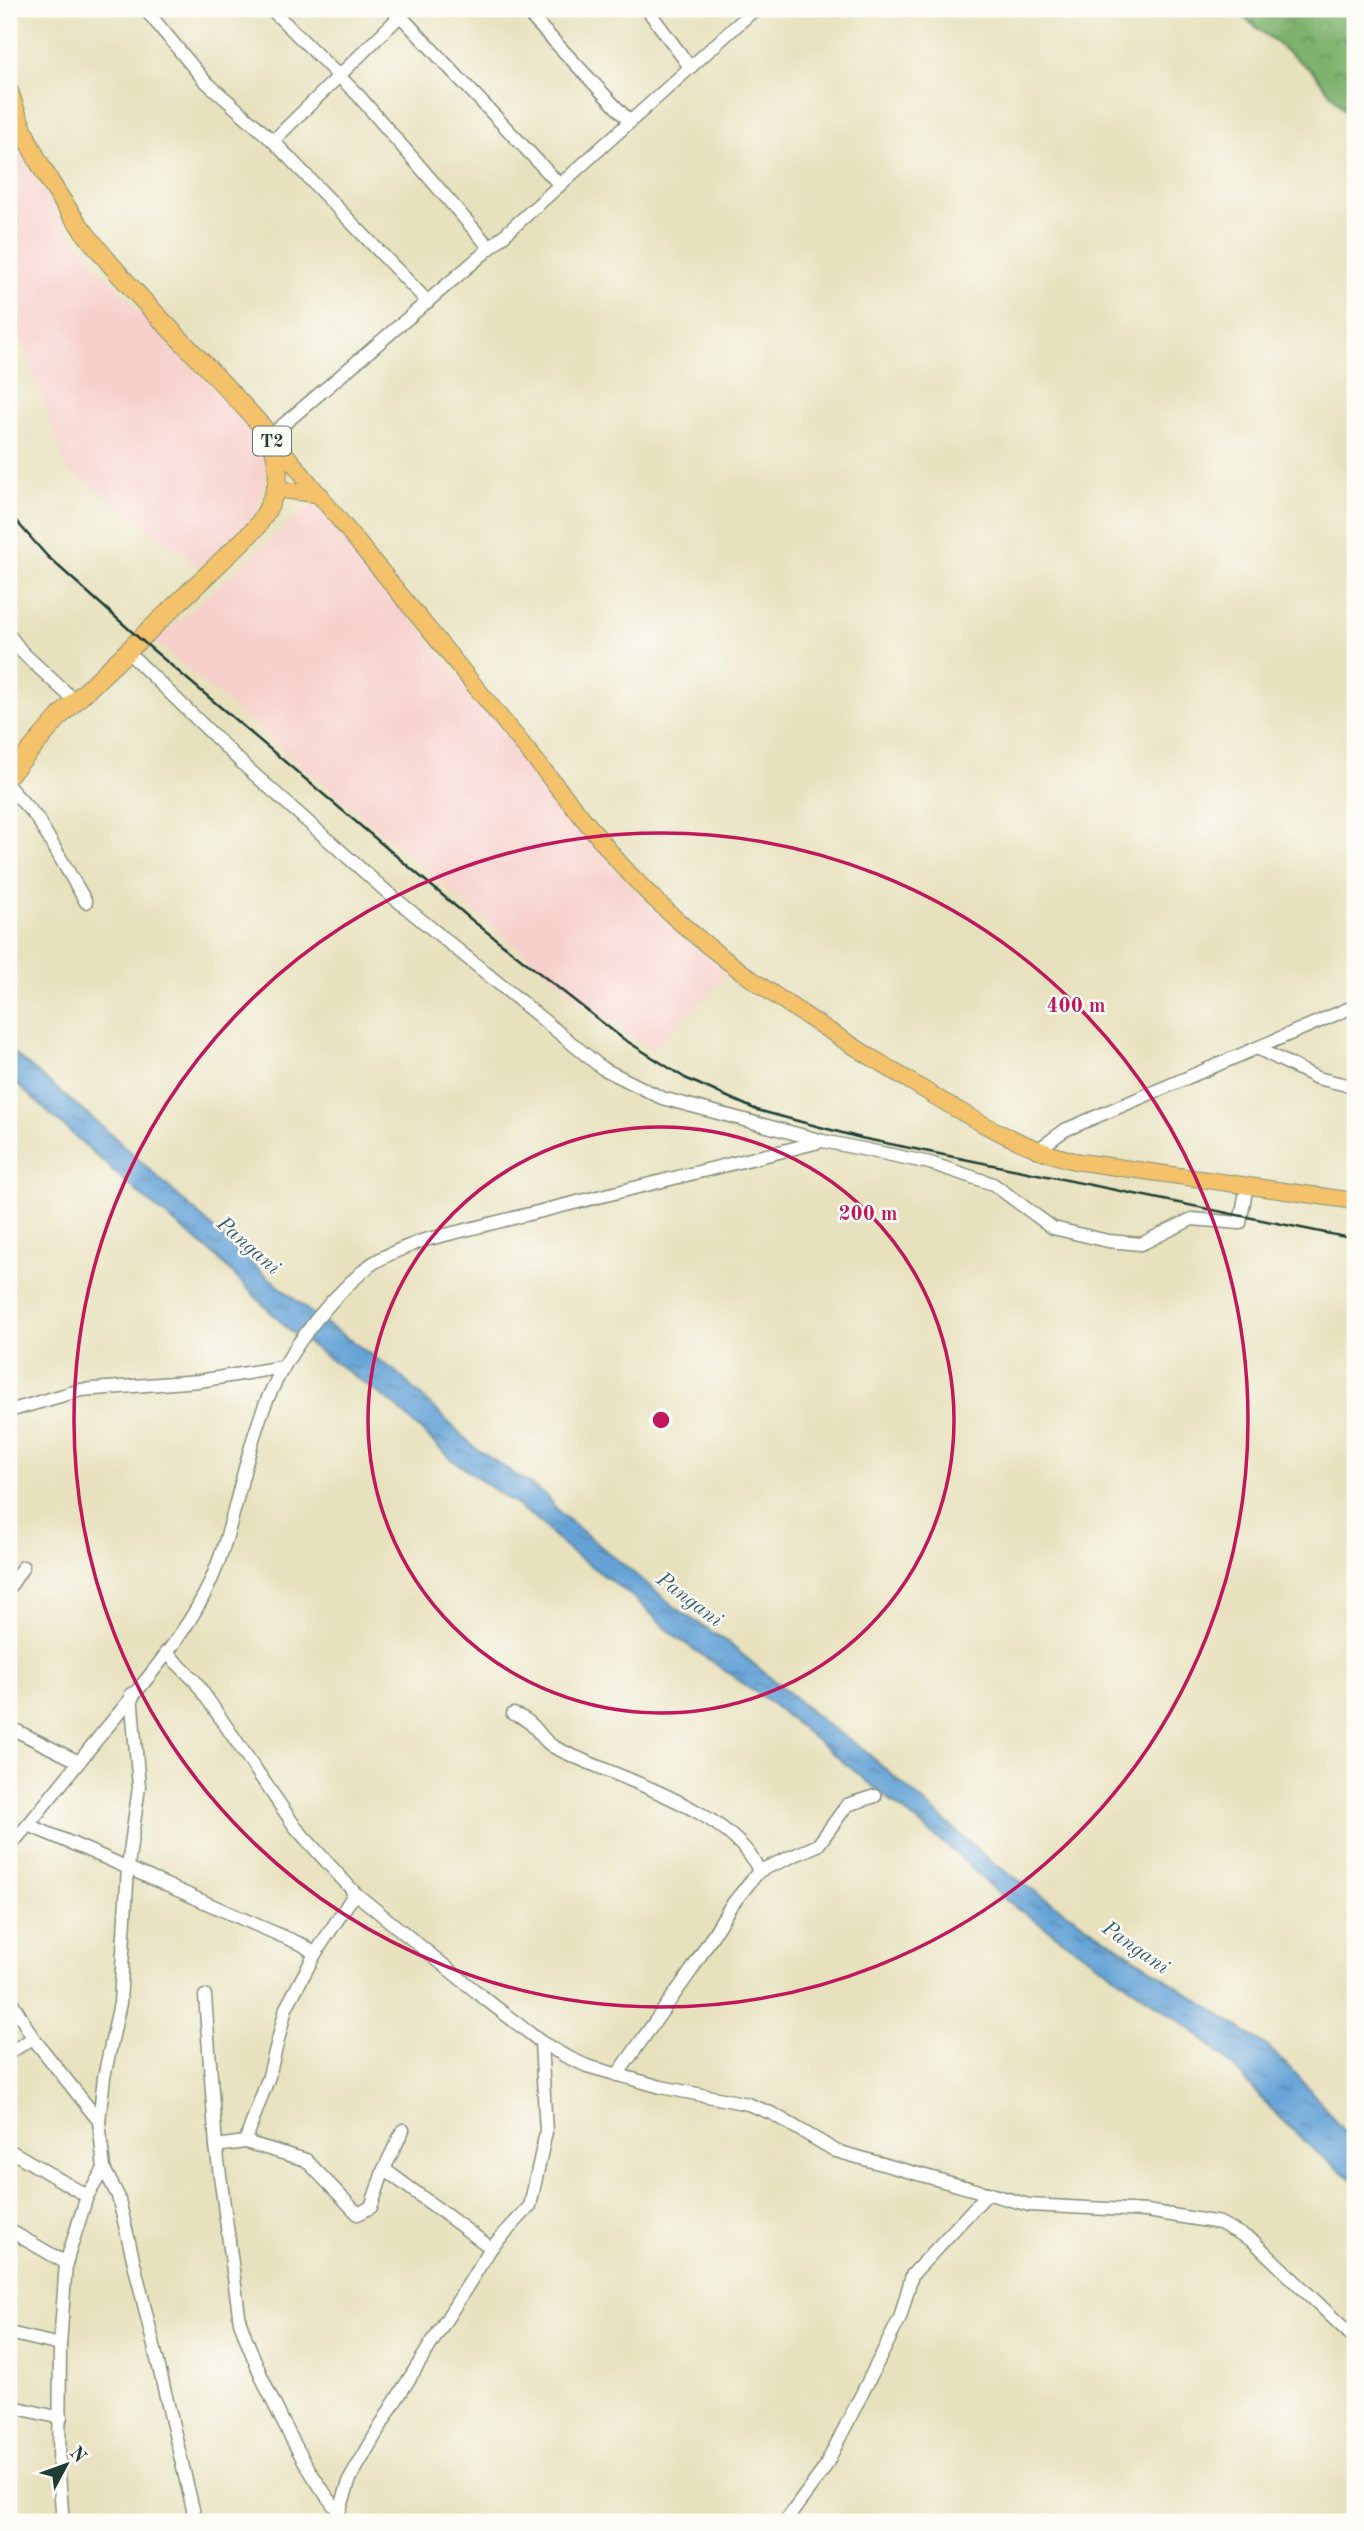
<svg xmlns="http://www.w3.org/2000/svg" width="1364" height="2531" viewBox="0 0 1364 2531" font-family="'Old Standard TT',serif">
	<style>
		.built { fill: #f7d0cc }
		.forest { fill: url(#forest-crowns); stroke: #4e7750; stroke-width: 2 }
		.water { fill: url(#water-ripples); stroke: #427086; stroke-width: 2 }
		.lines { fill: none; stroke-linecap: round; stroke-linejoin: round }
		.minor-casing { stroke: #848f79; stroke-width: 15 }
		.major-casing { stroke: #848f79; stroke-width: 18 }
		.highway-casing { stroke: #848f79; stroke-width: 20 }
		.minor { stroke: #fff; stroke-width: 12 }
		.major { stroke: #f3c26a; stroke-width: 16 }
		.highway { stroke: #f3c26a; stroke-width: 18 }
		.rail { stroke: #1f3d34; stroke-width: 2.5 }
		.ring { fill: none; stroke: #c2185b; stroke-width: 3.5 }
		.labels { text-anchor: middle; stroke-width: 5; stroke-linejoin: round; paint-order: stroke }
		.shield { fill: #fdfcf7; stroke: #62766e; stroke-width: 2 }
		.shield-label { font-size: 18px; font-weight: bold; fill: #1f3d34 }
		.water-label { font-size: 21px; font-style: italic; fill: #38616d; stroke: #fdfcf7 }
		.centre { fill: #c2185b; stroke: #fdfcf7; stroke-width: 3.5 }
		.ring-label { font-size: 21px; text-anchor: middle; font-weight: bold; fill: #c2185b; stroke: #fdfcf7; stroke-width: 5; stroke-linejoin: round; paint-order: stroke }
	</style>
	<defs>
		<pattern id="forest-crowns" width="20" height="18" patternUnits="userSpaceOnUse" patternTransform="scale(1.75)"><rect width="20" height="18" fill="#7eb16c"/><path d="M2 6a3 3 0 1 1 6 0M12 15a3 3 0 1 1 6 0" fill="none" stroke="#67915a"/></pattern>
		<pattern id="water-ripples" width="26" height="14" patternUnits="userSpaceOnUse" patternTransform="scale(1.75)"><rect width="26" height="14" fill="#65a3d7"/><path d="M2 4q2-2 4 0t4 0M15 11q2-2 4 0t4 0" fill="none" stroke="#5386af"/></pattern>
	</defs>
	<rect width="100%" height="100%" fill="#fdfcf7"/>
	<filter id="ink" filterUnits="userSpaceOnUse"><feTurbulence type="fractalNoise" baseFrequency=".0143" numOctaves="2"/><feDisplacementMap in="SourceGraphic" scale="14" xChannelSelector="R" yChannelSelector="G"/><feConvolveMatrix kernelMatrix="1 2 1 2 8 2 1 2 1" color-interpolation-filters="sRGB"/></filter>
	<filter id="wash" filterUnits="userSpaceOnUse"><feTurbulence type="fractalNoise" baseFrequency=".00686" numOctaves="4" result="noise"/><feDisplacementMap in="SourceGraphic" scale="28" xChannelSelector="R" yChannelSelector="G"/><feGaussianBlur stdDeviation="1.57" result="paint"/><feColorMatrix in="noise" values="0 0 0 0 0 0 0 0 0 0 0 0 0 0 0 0 0 1.4 0 .05"/><feComposite in="paint" operator="in"/></filter>
	<g filter="url(#wash)">
		<rect width="100%" height="100%" fill="#e8e1be"/>
		<g class="built">
			<polygon points="9,120 31,173 57,215 96,265 261,441 269,463 258,506 248,521 200,567 67,468 9,306"/>
			<polygon points="316,500 611,865 660,916 728,974 652,1051 585,1004 155,642"/>
		</g>
		<polygon class="forest" points="1233,9 1355,9 1355,123 1313,72"/>
		<polygon class="water" points="9,1049 112,1135 250,1262 311,1313 396,1372 474,1447 543,1493 561,1514 680,1611 726,1641 827,1725 858,1745 993,1863 1268,2047 1299,2077 1355,2144 1355,2181 1316,2152 1280,2118 1223,2056 1190,2028 1003,1898 958,1855 767,1700 676,1637 632,1596 567,1549 540,1522 450,1458 391,1402 290,1331 211,1252 145,1199 9,1077"/>
	</g>
	<g filter="url(#ink)">
		<g class="lines">
			<g class="minor-casing">
				<g id="minor">
					<polyline points="145,9 204,80 273,141 428,302"/>
					<polyline points="271,9 358,95 490,248"/>
					<polyline points="394,9 560,185"/>
					<polyline points="524,9 630,122"/>
					<polyline points="647,9 690,67"/>
					<polyline points="273,141 407,9"/>
					<polyline points="270,436 490,248 755,9"/>
					<polyline points="9,635 22,652 75,701"/>
					<polyline points="127,651 246,767 387,892 602,1068 662,1098 823,1141 930,1163 993,1184 1053,1228 1108,1241 1141,1244 1192,1219 1240,1223 1247,1186"/>
					<polyline points="9,787 37,818 86,902"/>
					<polyline points="1257,1048 1317,1078 1355,1087"/>
					<polyline points="1036,1151 1065,1130 1355,1006"/>
					<polyline points="9,1411 81,1390 199,1381 283,1367"/>
					<polyline points="9,1588 23,1567"/>
					<polyline points="166,1652 195,1681 296,1828 355,1893 484,1998 541,2042 565,2056 587,2066 661,2087 748,2104 773,2114 836,2151 1029,2205 1147,2211 1220,2223 1253,2241 1355,2339"/>
					<polyline points="131,1694 139,1787 128,1866 120,2003 104,2077 99,2121 104,2169 118,2196 196,2522"/>
					<path d="M513 1714C537 1721 538 1738 554 1747 612 1777 732 1808 759 1871"/>
					<path d="M9 1727 79 1762C120 1709 179 1648 208 1587 231 1538 239 1482 256 1430 275 1368 318 1308 369 1266 383 1255 405 1248 421 1241L819 1142"/>
					<polyline points="28,1825 79,1762"/>
					<path d="M9 1847 28 1825C121 1863 210 1906 303 1945L315 1954"/>
					<path d="M205 1996 216 2146 240 2322C260 2379 300 2465 339 2512"/>
					<polyline points="9,1997 33,2038 99,2121"/>
					<polyline points="9,2053 33,2038"/>
					<polyline points="617,2075 691,1971 730,1907 759,1871 818,1845 847,1805 875,1796"/>
					<polyline points="245,2142 269,2076 286,2008 315,1954 355,1893"/>
					<polyline points="216,2146 245,2142 306,2160 358,2214 371,2207 384,2169 403,2130"/>
					<polyline points="9,2150 87,2196"/>
					<polyline points="384,2169 491,2248"/>
					<polyline points="9,2230 66,2263"/>
					<polyline points="9,2333 60,2345"/>
					<polyline points="9,2406 61,2418"/>
					<polyline points="63,2522 59,2475 60,2345 66,2263 87,2196 104,2169"/>
					<polyline points="336,2522 350,2479 391,2408 491,2248 530,2206 546,2132 541,2042"/>
					<polyline points="785,2522 824,2469 900,2318 912,2275 988,2193"/>
				</g>
			</g>
			<g class="major-casing">
				<g id="major">
					<path d="M271 436 617 860C694 948 792 1008 890 1069 949 1105 1006 1143 1074 1161L1355 1201"/>
					<polyline points="276,489 321,495"/>
				</g>
			</g>
			<g class="highway-casing">
				<path id="highway" d="M9 91C52 234 177 326 270 436 284 474 279 494 256 528L61 715 9 775"/>
			</g>
			<use href="#minor" class="minor"/>
			<use href="#major" class="major"/>
			<use href="#highway" class="highway"/>
			<polyline class="rail" points="9,513 47,556 140,639 473,921 622,1038 685,1078 757,1110 861,1138 1355,1239"/>
		</g>
	</g>
	<g class="ring">
		<circle cx="661" cy="1420" r="293"/>
		<circle cx="661" cy="1420" r="587"/>
	</g>
	<g class="labels">
		<rect class="shield" x="253" y="426.5" width="38" height="29" rx="5"/>
		<g class="shield-label">
			<text x="272" y="447">T2</text>
		</g>
		<g class="water-label">
			<text transform="translate(249 1245) rotate(41)" y="7">Pangani</text>
			<text transform="translate(690 1599) rotate(37)" y="7">Pangani</text>
			<text transform="translate(1136 1947) rotate(35)" y="7">Pangani</text>
		</g>
	</g>
	<circle cx="661" cy="1420" r="10" class="centre"/>
	<g class="ring-label">
		<text x="1076" y="1012">400 m</text>
		<text x="868" y="1220">200 m</text>
	</g>
	<rect width="1364" height="2531" fill="none" stroke="#fdfcf7" stroke-width="35"/>
	<g transform="translate(66 2465) rotate(49)" stroke="#fdfcf7" stroke-width="5" paint-order="stroke">
	<path d="M0-5L12 26L0 18L-12 26Z" fill="#1f3d34"/>
	<text y="-10" font-size="19" font-weight="bold" text-anchor="middle" fill="#1f3d34">N</text>
	</g>
</svg>
